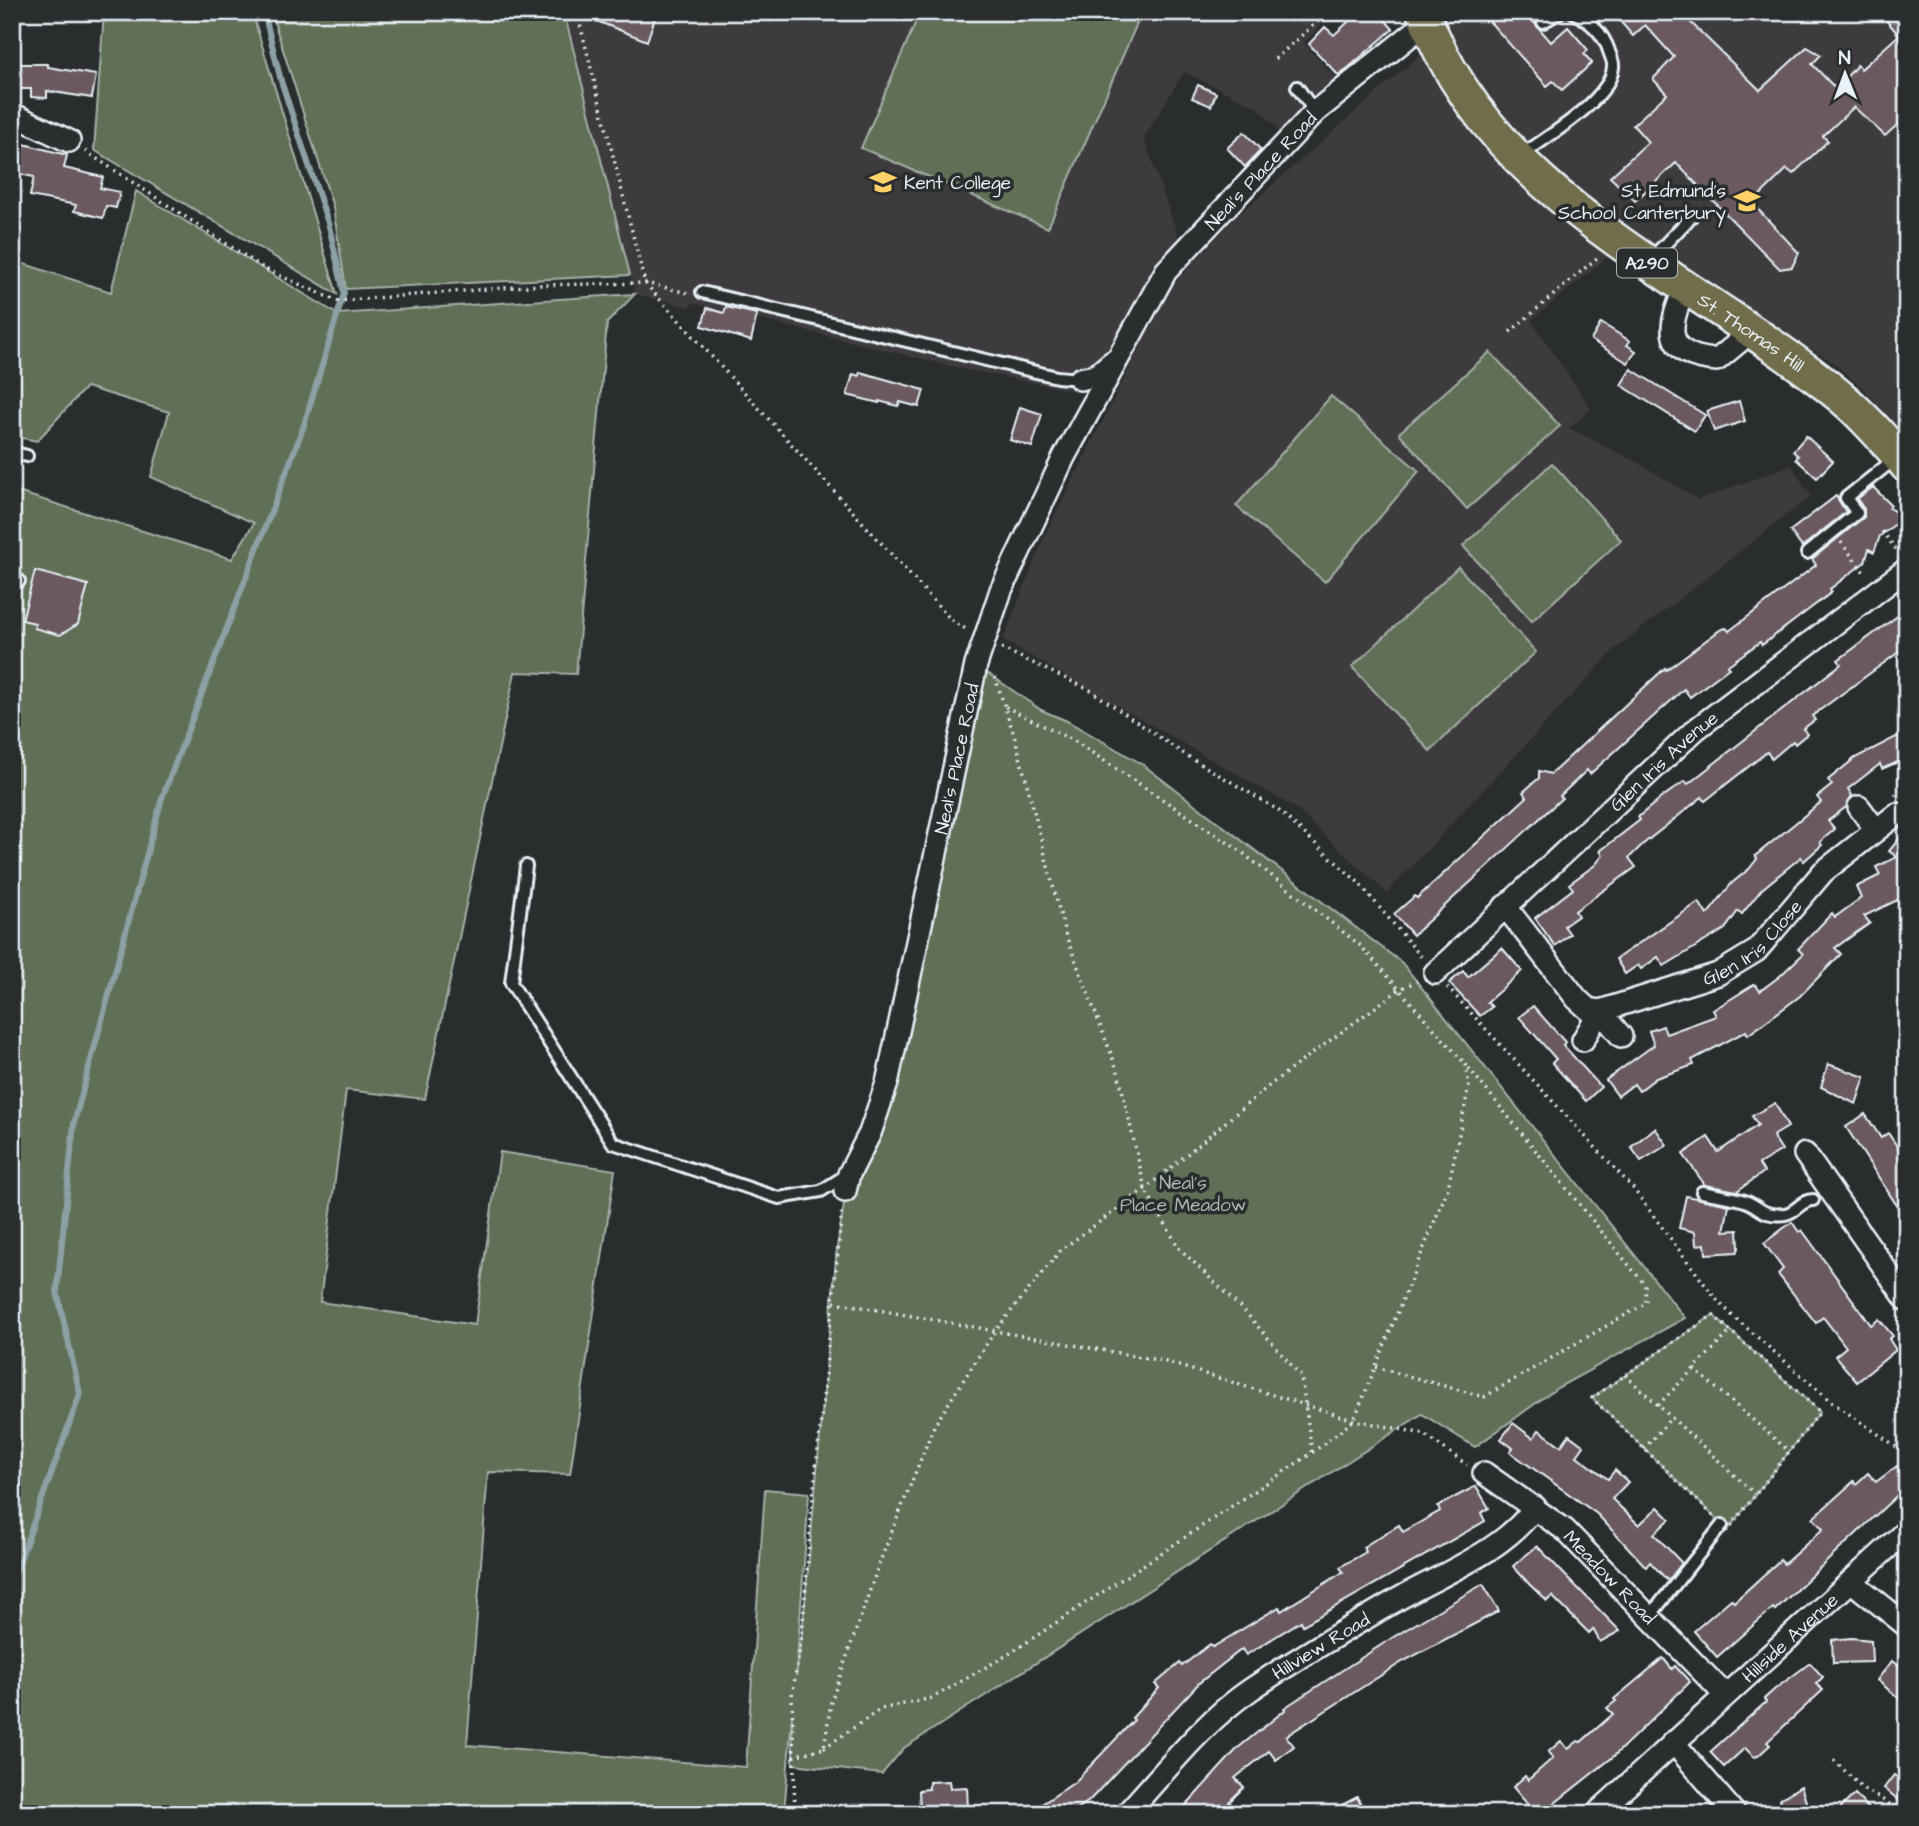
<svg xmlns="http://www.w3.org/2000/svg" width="1919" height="1826" viewBox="0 0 1919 1826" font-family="'Architects Daughter',sans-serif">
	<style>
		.built { fill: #3e3a3d }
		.green { fill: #617057; stroke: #a4b0a8; stroke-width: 2 }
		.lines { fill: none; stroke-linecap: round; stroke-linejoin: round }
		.stream { stroke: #8ca1a6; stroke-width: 6 }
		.building { fill: #6b5a61; stroke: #e8f1f8; stroke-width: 2 }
		.service-casing { stroke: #e8f1f8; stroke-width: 16 }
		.minor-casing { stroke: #e8f1f8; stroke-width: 26 }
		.primary-casing { stroke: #e8f1f8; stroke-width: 37 }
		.path { stroke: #e8f1f8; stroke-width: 3.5; stroke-dasharray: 2 5; stroke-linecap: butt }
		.service { stroke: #2a2d2e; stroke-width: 10 }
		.minor { stroke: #2a2d2e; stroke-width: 21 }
		.primary { stroke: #716d4b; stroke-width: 32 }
		.labels { text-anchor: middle; stroke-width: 7; stroke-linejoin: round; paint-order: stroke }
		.shield { fill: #2a2d2e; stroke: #afb6bb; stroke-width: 2 }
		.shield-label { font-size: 18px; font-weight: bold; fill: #e8f1f8 }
		.street-label { font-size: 19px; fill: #e8f1f8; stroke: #2a2d2e }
		.poi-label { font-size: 19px; fill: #e8f1f8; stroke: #2a2d2e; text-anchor: start }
		.park-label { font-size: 19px; fill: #abb7b0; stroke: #2a2d2e }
	</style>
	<rect width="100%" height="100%" fill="#2a2d2e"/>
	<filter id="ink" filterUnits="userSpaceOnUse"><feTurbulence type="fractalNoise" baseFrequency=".0143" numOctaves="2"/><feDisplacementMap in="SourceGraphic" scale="14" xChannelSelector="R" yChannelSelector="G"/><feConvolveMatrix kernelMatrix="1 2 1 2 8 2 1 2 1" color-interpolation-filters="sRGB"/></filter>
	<g filter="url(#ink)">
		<g class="built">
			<polygon points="565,12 1334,12 1304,43 1340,83 1284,136 1259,108 1184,72 1144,138 1180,242 1116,358 1085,387 1070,390 963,369 692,303 689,307 635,294"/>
			<polygon points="1438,12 1907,12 1907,437 1866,391 1834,363 1617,227 1515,137 1464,65"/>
			<polygon points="1422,53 1492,150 1610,255 1531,320 1591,409 1569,428 1646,467 1698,500 1791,465 1811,496 1614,650 1387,893 1294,807 1003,640 1045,535 1171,286 1234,219"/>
		</g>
		<g class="green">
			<polygon points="104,12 252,12 337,294 94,150"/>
			<polygon points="271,12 564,12 630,275 346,289 333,207"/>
			<polygon points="920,12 1142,12 1048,228 861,148"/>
			<polygon points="136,191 337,314 635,294 607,323 576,674 515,672 425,1099 346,1090 320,1302 475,1325 500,1152 615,1170 570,1474 488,1472 467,1745 746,1767 765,1489 809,1493 796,1676 802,1635 837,1247 849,1174 870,1133 976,665 1041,710 1067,721 1142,764 1402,963 1685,1318 1557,1388 1475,1447 1422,1414 904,1748 882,1774 793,1764 792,1716 784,1814 12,1814 12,490 232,559 254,523 151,477 169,412 86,387 37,441 12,436 12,260 111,292"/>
			<polygon points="1490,352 1560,426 1467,509 1399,433"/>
			<polygon points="1331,396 1419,471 1325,582 1236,506"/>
			<polygon points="1552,463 1621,540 1532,621 1463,546"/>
			<polygon points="1458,567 1536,652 1430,751 1352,667"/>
			<polygon points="1713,1315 1820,1412 1728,1530 1592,1398"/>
		</g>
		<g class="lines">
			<polyline class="stream" points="12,1582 80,1394 57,1291 74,1123 162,798 303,428 344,293 329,226 281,81 264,12"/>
		</g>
		<g class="building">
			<polygon points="574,12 657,12 647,41"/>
			<polygon points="1367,12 1378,12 1393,29 1339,76 1309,44 1325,27 1334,35 1357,14 1361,18"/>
			<polygon points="1481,12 1525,12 1551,42 1568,27 1588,50 1584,54 1592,63 1562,90 1553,81 1547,86"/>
			<polygon points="1612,12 1680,12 1760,90 1807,47 1821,55 1812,64 1836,89 1857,65 1861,69 1899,35 1879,12 1907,12 1907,116 1885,136 1854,107 1823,136 1828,141 1793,174 1787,169 1752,203 1799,253 1792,267 1780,269 1676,163 1635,201 1610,177 1648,142 1633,125 1667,94 1653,79 1674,57 1645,25 1633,36"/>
			<polygon points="12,64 48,64 48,67 96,75 92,98 47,91 47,98 31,97 31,89 12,89"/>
			<polygon points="1198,85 1216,93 1211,106 1192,98"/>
			<polygon points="1244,132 1261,150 1245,167 1227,148"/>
			<polygon points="12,141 67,155 64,168 103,177 100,188 120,192 116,208 106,206 103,218 74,211 76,205 30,196 34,177 19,174 12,188"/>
			<polygon points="726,307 757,314 751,341 702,326 707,308 724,313"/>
			<polygon points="1601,323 1630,341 1627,345 1636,351 1628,363 1591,340"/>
			<polygon points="1631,369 1705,415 1695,431 1621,385"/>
			<polygon points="860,372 924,390 919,407 900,402 898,406 879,401 879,403 847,395 853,374 859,376"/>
			<polygon points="1739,401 1745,421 1714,431 1707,411"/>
			<polygon points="1020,407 1042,414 1032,447 1010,440"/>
			<polygon points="1806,436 1833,461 1817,478 1796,459 1798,456 1793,451"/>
			<polygon points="1873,487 1891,505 1889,508 1897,513 1895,515 1899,521 1880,536 1874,552 1869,549 1865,562 1830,589 1832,592 1762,645 1760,642 1727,666 1729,668 1690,697 1684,689 1590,774 1587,770 1560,796 1562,798 1413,935 1394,914 1415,896 1417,898 1527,797 1523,792 1539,778 1539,771 1551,774 1665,668 1666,670 1720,630 1726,628 1729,631 1816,565 1812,559 1864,517 1864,509 1857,499"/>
			<polygon points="1836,496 1846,512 1802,547 1790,531"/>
			<polygon points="35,571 88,585 78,624 60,635 34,628 35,623 22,620"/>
			<polygon points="1907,609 1907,646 1812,716 1815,720 1803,729 1807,734 1795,744 1793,741 1772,759 1767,752 1705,801 1702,797 1642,845 1629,858 1636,867 1575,911 1578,916 1564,926 1570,934 1555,946 1535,918 1573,889 1569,884 1595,865 1603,855 1600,851 1640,820 1638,817 1661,798 1685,781 1688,784 1841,664 1838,660"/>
			<polygon points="1902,734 1907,743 1907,758 1882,769 1880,764 1848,789 1852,795 1846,807 1828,821 1835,829 1820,842 1822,845 1804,861 1801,857 1762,889 1742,914 1738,911 1725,929 1664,966 1658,957 1641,969 1638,965 1625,974 1616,959 1699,902 1707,915 1732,883 1749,869 1757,859 1755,856 1821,802 1817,797 1832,785 1828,780 1855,758"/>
			<polygon points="1907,829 1907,885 1900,888 1904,897 1864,916 1870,923 1835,948 1841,954 1800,996 1748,1035 1746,1031 1692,1060 1694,1065 1656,1078 1639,1091 1634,1084 1618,1096 1606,1080 1654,1045 1649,1031 1663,1026 1666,1034 1716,1016 1713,1010 1755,984 1760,991 1780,976 1803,954 1798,949 1832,913 1835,917 1861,898 1856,887 1880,875 1876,867 1897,857 1889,851"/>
			<polygon points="1502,948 1522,971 1487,1002 1492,1007 1480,1016 1449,983 1463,971 1468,977"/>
			<polygon points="1533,1006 1565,1042 1563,1045 1601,1087 1586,1101 1552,1063 1556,1059 1519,1017"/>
			<polygon points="1828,1064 1865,1077 1856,1104 1821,1087"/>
			<polygon points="1775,1103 1788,1127 1773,1136 1782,1150 1759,1164 1764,1172 1737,1191 1705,1185 1683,1154 1708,1137 1718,1152 1758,1125 1752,1116"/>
			<polygon points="1865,1114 1881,1138 1888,1133 1907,1161 1907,1221 1846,1127"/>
			<polygon points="1655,1128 1667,1145 1641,1161 1631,1147"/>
			<polygon points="1686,1196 1729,1205 1724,1231 1738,1230 1739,1248 1737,1252 1706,1254 1705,1244 1696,1245 1695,1232 1679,1228"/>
			<polygon points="1792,1222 1799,1232 1802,1230 1871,1325 1879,1319 1893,1336 1889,1339 1896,1350 1857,1382 1835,1356 1846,1347 1823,1317 1816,1323 1778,1274 1783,1269 1764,1243"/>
			<polygon points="1513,1423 1533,1438 1539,1430 1561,1446 1569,1435 1584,1446 1577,1456 1608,1479 1615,1470 1628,1482 1612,1499 1639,1525 1658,1507 1670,1519 1654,1534 1682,1563 1668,1581 1650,1562 1646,1567 1597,1514 1510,1452 1513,1448 1501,1439"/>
			<polygon points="1897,1466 1907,1476 1907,1486 1775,1610 1773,1608 1717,1657 1694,1631 1731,1599 1734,1602 1780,1560 1784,1564 1823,1529 1813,1518 1854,1481 1856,1484 1868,1473 1876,1482"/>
			<polygon points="1476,1486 1489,1508 1481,1513 1485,1521 1303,1625 1301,1621 1246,1655 1242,1649 1199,1683 1089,1801 1070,1814 1027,1814 1075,1782 1134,1720 1132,1718 1159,1688 1155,1684 1180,1663 1182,1666 1210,1644 1213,1647 1279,1607 1281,1611 1343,1572 1340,1567 1366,1552 1363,1547 1399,1525 1403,1532 1440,1511 1438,1506"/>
			<polygon points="1537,1546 1560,1570 1620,1631 1600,1642 1593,1629 1589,1633 1552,1596 1547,1601 1530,1585 1513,1566"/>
			<polygon points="1483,1584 1499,1611 1402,1662 1286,1736 1294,1746 1276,1760 1269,1751 1235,1778 1244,1787 1229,1802 1241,1814 1178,1814 1238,1748 1285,1710 1284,1708 1395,1636"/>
			<polygon points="1851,1638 1871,1640 1872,1662 1833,1663 1832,1640"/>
			<polygon points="1663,1658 1672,1669 1675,1666 1690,1682 1613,1757 1541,1814 1536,1814 1513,1787 1525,1776 1528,1780 1553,1758 1548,1752 1561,1741 1568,1749 1578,1741 1581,1742 1613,1714 1607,1708 1616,1701 1614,1699"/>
			<polygon points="1892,1661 1907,1673 1907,1705 1877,1680"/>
			<polygon points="1810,1663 1823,1677 1816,1684 1823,1690 1767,1742 1770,1745 1758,1756 1754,1757 1745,1748 1724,1767 1710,1752 1766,1702 1764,1699 1775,1689"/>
			<polygon points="1894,1775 1907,1785 1907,1807 1884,1788"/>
			<polygon points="949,1781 950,1788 967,1787 968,1810 920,1812 919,1790 929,1789 929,1782"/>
			<polygon points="1801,1786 1810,1814 1785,1814 1780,1799"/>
			<polygon points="1855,1794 1873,1814 1834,1814"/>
			<polygon points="1357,1797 1366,1814 1325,1814"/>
		</g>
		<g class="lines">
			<g class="service-casing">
				<g id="service">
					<polyline points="1543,22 1560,12"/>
					<polyline points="1297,87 1315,112"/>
					<path d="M1520 156C1545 138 1611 100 1613 67 1614 62 1610 55 1609 51 1603 32 1589 21 1573 12"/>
					<polyline points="1649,261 1692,216"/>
					<polyline points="702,292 1057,377 1080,379"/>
					<polyline points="12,452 27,456"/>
					<polyline points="1807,553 1857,513 1846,498 1896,458"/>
					<polyline points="12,575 19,581"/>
					<polyline points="526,866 511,983 613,1143 779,1198 821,1191 848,1174"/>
					<path d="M1702 1192C1716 1195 1731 1197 1745 1201 1760 1206 1761 1217 1785 1214 1797 1212 1801 1200 1813 1200"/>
					<polyline points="1650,1616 1722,1525"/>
				</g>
			</g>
			<g class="minor-casing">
				<g id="minor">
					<polyline points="12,114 69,141"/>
					<path d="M1685 289C1667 327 1663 356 1717 360L1751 332"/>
					<polyline points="1080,379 1095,376 1112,362"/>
					<polyline points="1859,807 1876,830"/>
					<path id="s1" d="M1505 906 1577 999 1588 1009 1600 1011 1718 974 1756 951 1823 872 1897 814"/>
					<path id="s2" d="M1435 973 1695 730 1907 569"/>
					<polyline points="1583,1040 1600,1011 1621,1036"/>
					<polyline points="1805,1154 1907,1300"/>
					<path id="s3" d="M845 1191 849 1174 870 1133 887 1083 976 665 1001 590 1064 457 1166 271 1315 112 1427 22"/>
					<path id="s4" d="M1484 1473 1565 1530 1725 1695"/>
					<polyline points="1851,1581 1907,1626"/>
					<polyline points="1673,1742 1735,1814"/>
					<path id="s5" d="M1126 1814C1165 1772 1203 1722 1250 1690 1299 1657 1350 1627 1400 1598 1446 1572 1504 1551 1535 1507"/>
					<path id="s6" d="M1596 1814 1907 1530"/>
				</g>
			</g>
			<g class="primary-casing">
				<g id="primary">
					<path id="s7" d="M1423 12C1493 203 1696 277 1841 397 1865 417 1886 442 1907 466"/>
				</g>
			</g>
			<g class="path">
				<polyline points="577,12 645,283 953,622 966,629"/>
				<polyline points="1275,59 1328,12"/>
				<polyline points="85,151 265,269 337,301 540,285 646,283 688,293"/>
				<polyline points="1510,332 1598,257"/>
				<polyline points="1882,531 1898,552"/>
				<polyline points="1841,542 1866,575"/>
				<polyline points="1001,648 1090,690 1184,754 1278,810 1358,882 1424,960"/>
				<polyline points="995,677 1016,741 1065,933 1118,1072 1145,1189 1179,1248 1246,1313 1301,1376 1312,1452"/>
				<polyline points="1895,795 1907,785"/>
				<polyline points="1447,987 1632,1187 1715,1298 1733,1316 1833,1403 1907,1454"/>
				<polyline points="834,1302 1163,1361 1354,1420 1424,1434 1467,1465"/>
				<polygon points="1713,1315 1820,1412 1728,1530 1592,1398"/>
				<polyline points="1376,1367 1484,1397 1646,1303 1645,1285 1467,1066"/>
				<polyline points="1694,1369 1790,1452"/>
				<polyline points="1625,1375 1755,1494"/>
				<polyline points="1658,1405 1730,1332"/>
				<polyline points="1644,1449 1671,1418"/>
				<polyline points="824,1748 881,1709 932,1698 1009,1654 1312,1453 1354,1420 1448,1188 1469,1086 1466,1065 1361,946 1239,850 1076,742 1004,706"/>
				<polyline points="793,1756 824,1748 831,1702 879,1564 934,1426 995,1331 1062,1249 1145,1189 1275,1081 1400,989 1417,981"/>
				<polyline points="1834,1760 1864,1790 1887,1802 1900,1814"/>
				<polyline points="795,1814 792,1696 802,1635 812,1508 842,1210"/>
			</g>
			<use href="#service" class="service"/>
			<use href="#minor" class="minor"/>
			<use href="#primary" class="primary"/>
		</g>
	</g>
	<defs>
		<g id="school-bare" transform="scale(2.1)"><path d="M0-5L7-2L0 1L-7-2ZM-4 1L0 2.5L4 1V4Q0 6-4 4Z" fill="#ffd166" stroke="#2a2d2e" stroke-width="2.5" paint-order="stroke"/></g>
	</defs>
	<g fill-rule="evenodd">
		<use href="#school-bare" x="883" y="182"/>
		<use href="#school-bare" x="1747" y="201"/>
	</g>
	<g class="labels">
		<rect class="shield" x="1617" y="248.5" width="60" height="29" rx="5"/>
		<g class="shield-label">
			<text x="1647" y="269">A290</text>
		</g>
		<g class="street-label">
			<text dy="7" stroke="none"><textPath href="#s3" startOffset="1120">Neal's Place Road</textPath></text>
			<text dy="7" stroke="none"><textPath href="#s7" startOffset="467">St. Thomas Hill</textPath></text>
			<text dy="7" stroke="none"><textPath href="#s3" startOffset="448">Neal's Place Road</textPath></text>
			<text dy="7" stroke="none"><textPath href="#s2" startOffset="312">Glen Iris Avenue</textPath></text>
			<text dy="7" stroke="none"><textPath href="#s1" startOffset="315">Glen Iris Close</textPath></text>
			<text dy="7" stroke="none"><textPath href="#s4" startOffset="164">Meadow Road</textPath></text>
			<text dy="7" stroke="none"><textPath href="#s6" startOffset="262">Hillside Avenue</textPath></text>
			<text dy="7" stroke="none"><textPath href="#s5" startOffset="259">Hillview Road</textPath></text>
		</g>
		<g class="poi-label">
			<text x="904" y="189">Kent College</text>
			<text x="1726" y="197" text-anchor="end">St Edmund's<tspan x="1726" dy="22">School Canterbury</tspan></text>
		</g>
		<g class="park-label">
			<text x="1183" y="1189">Neal's<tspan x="1183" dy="22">Place Meadow</tspan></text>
		</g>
	</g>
	<rect width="1919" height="1826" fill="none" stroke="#2a2d2e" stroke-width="42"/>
	<rect x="21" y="21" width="1877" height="1784" fill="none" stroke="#e8f1f8" stroke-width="2.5" filter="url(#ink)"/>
	<g transform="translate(1845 74) rotate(359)" stroke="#2a2d2e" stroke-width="5" paint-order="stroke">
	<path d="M0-5L12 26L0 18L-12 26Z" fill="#e8f1f8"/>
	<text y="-10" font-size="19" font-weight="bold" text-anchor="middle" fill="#e8f1f8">N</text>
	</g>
</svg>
